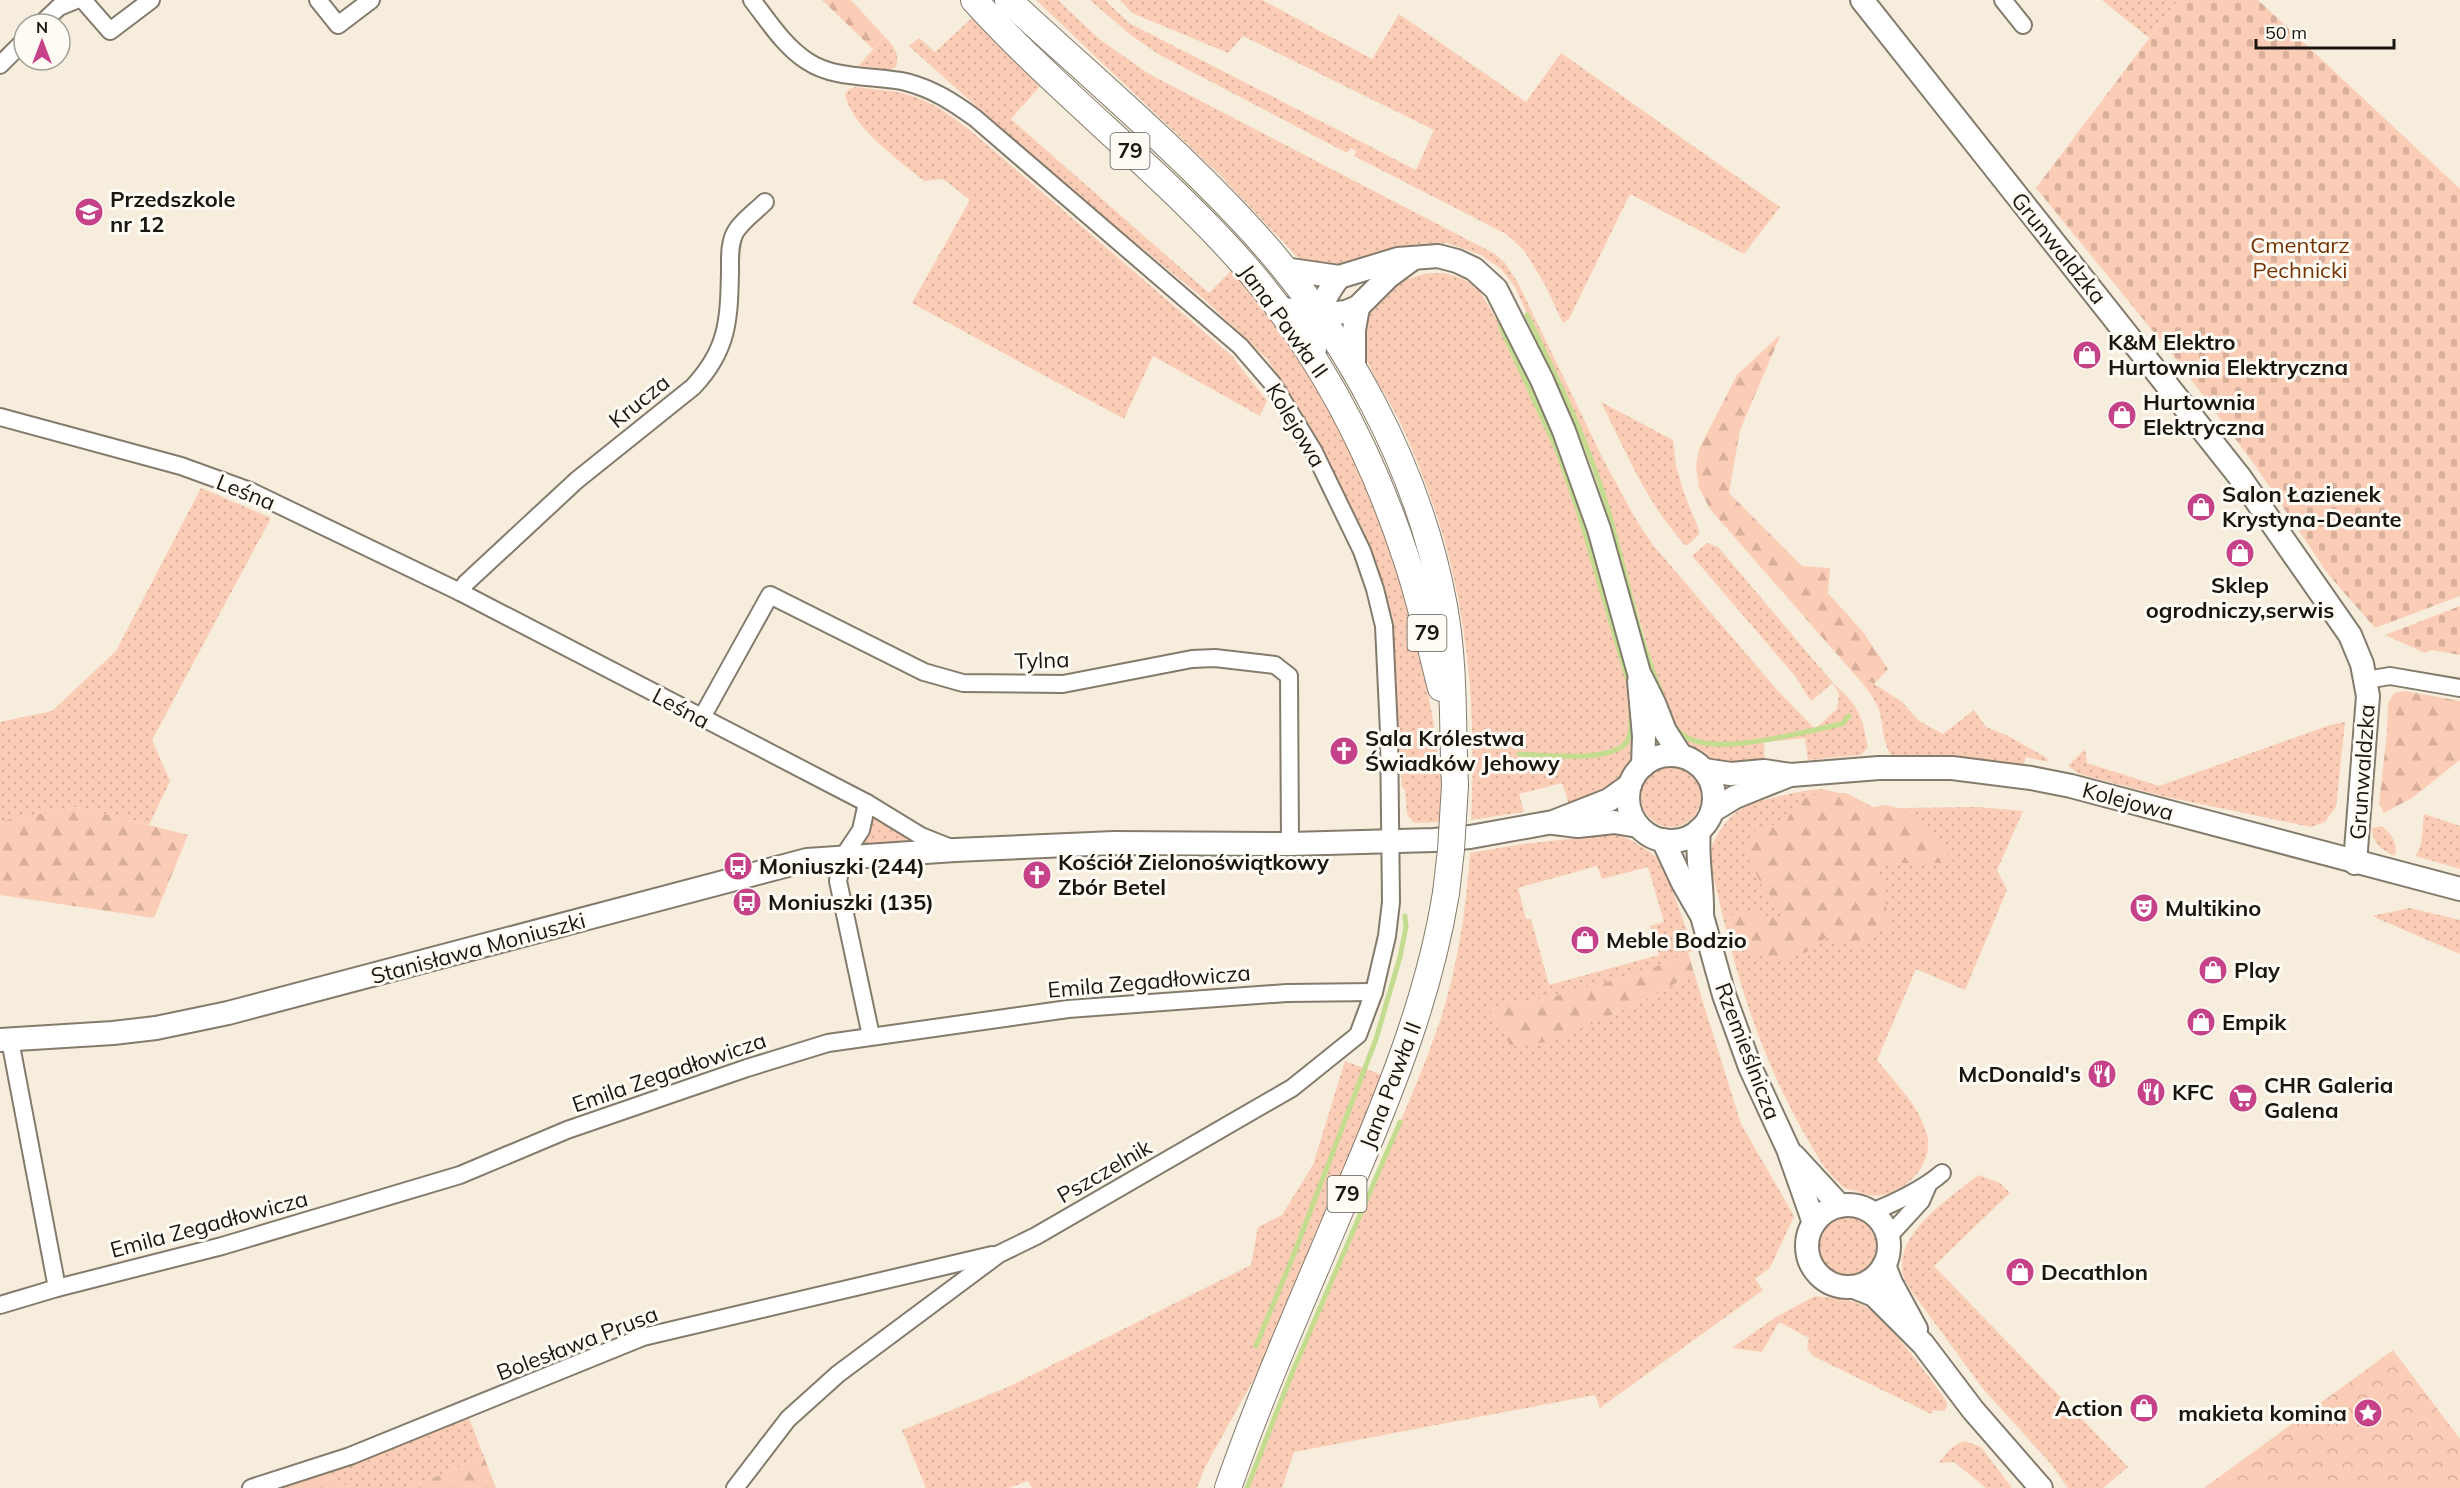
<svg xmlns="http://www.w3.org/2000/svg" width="2460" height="1488" viewBox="0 0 2460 1488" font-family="Mulish,sans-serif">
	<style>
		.grass { fill: url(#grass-dots); fill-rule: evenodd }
		.forest { fill: url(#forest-firs) }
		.cemetery { fill: url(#cemetery-stones) }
		.park { fill: url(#park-crowns) }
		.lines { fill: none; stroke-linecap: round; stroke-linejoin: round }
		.stream { stroke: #c4dc8f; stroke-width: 5 }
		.street-casing { stroke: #837b6c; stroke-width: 20 }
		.secondary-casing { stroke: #837b6c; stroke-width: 26 }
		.primary-casing { stroke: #837b6c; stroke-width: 28 }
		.street { stroke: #fff; stroke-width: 16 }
		.secondary { stroke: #fff; stroke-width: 22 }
		.primary { stroke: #fff; stroke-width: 26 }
		.primary-bridge-casing { stroke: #837b6c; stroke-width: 28; stroke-linecap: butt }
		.primary-bridge { stroke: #fff; stroke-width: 26 }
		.labels { text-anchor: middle; stroke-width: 6; stroke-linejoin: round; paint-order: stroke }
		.shield { fill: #fefbf4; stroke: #5e5b55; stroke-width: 1.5 }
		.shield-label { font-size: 21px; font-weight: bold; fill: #1a1711 }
		.poi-label { font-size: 22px; font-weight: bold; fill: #1a1711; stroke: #fefbf4; text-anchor: start }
		.park-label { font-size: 22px; fill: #753305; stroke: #fefbf4 }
		.street-label { font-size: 22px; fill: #1a1711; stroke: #fefbf4 }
	</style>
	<defs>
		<pattern id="grass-dots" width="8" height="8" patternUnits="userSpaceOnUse" patternTransform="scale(1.5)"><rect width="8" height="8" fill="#fbcdb6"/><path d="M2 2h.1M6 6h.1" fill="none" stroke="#d7af9b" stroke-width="1.8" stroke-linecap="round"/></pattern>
		<pattern id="forest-firs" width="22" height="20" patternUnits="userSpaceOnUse" patternTransform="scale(1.5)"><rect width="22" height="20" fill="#fbcdb6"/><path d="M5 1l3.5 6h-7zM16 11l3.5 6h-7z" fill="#d7af9b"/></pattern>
		<pattern id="cemetery-stones" width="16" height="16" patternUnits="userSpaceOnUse" patternTransform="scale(1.5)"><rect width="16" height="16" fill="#fbcdb6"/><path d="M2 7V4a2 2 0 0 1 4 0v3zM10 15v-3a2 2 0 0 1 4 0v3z" fill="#d7af9b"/></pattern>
		<pattern id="park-crowns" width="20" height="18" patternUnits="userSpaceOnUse" patternTransform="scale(1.5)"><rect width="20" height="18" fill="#fbcdb6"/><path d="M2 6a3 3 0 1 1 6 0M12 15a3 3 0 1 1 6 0" fill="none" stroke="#d7af9b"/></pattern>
	</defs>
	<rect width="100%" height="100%" fill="#f6eddc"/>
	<g class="grass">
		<path d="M1036 0H1058L1098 38 1149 74 1495 254 1505 263 1518 283 1604 461 1635 518 1653 545 1778 691 1815 729 1837 709 1839 694 1833 683 1811 701 1795 676 1692 556 1707 543 1718 547 1833 683C1859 707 1861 712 1868 747L1861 755 1808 760 1805 738 1764 742 1765 764 1709 765 1686 746 1659 687 1607 505 1584 440 1515 287 1501 269 1481 255 1447 243 1415 244 1348 268 1302 262 1220 175Z"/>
		<polygon points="1090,0 1105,0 1129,23 1416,170 1434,130 1243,36 1228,53 1132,13 1120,0 1262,0 1372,59 1399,14 1526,102 1561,53 1780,207 1744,254 1630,194 1569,319 1563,323 1545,285 1524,250 1506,234 1354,156 1356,151 1351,148 1347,153 1160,55 1132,36"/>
		<polygon points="2102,0 2178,0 2149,38"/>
		<polygon points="973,17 1042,84 1011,119 1209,293 1233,269 1258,298 1326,398 1381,519 1417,636 1433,720 1441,777 1440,822 1414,823 1407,814 1405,789 1402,788 1391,625 1383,587 1370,546 1322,447 1268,360 1204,299 1053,175 909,46 919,38 935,52"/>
		<path d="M885 37C894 46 900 54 896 67L890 70 858 66Z"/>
		<path d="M856 87C877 90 900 90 920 99 939 106 955 119 971 131L1232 356 1267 401 1260 416 1153 356 1124 419 912 303 970 200 943 179 924 181C899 160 852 128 845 94L849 89Z"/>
		<path d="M1444 273 1464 279 1479 290 1500 325 1529 386 1557 450 1579 513 1632 694 1633 758 1618 784 1610 790 1569 804 1562 783 1519 794 1524 812 1471 820C1477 705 1467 592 1426 485 1418 463 1409 442 1400 422 1388 396 1355 354 1361 326 1366 304 1399 279 1421 275 1428 273 1436 273 1444 273Z"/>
		<path d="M1601 402 1673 440 1676 466 1685 496 1699 530V534L1688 545H1685C1647 504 1626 452 1601 402Z"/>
		<polygon points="201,488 271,518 152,740 170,781 149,825 77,807 0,821 0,722 52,711 116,651"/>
		<path d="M1848 667 1902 702 1919 721 1943 734 1974 710 1986 727 2008 736 2047 758 2048 762 2026 757 2023 767 1941 757 1892 756C1882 744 1884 725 1879 710 1873 693 1859 680 1848 667Z"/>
		<polygon points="2345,722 2336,807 2325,822 2311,827 2162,796 2079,774 2068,766 2085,749 2087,763 2159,786 2330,725"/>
		<circle cx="1671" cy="797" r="30"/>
		<path d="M1822 789 1843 794 1871 809 1902 812 1898 808 1978 807 2023 811 1997 870 2007 890 1965 990 1916 969 1877 1060C1895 1083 1920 1106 1927 1135 1934 1165 1905 1194 1875 1196 1870 1196 1862 1193 1857 1191 1852 1190 1845 1189 1841 1185 1824 1170 1815 1152 1804 1133 1763 1061 1737 981 1719 900 1716 887 1707 858 1712 846 1717 834 1727 818 1739 810 1754 800 1803 790 1822 789Z"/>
		<polygon points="2424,814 2460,826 2460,869 2416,856 2421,844"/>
		<polygon points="870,819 877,819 907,839 905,843 867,847 863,843"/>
		<path d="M2382 826C2392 834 2398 844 2395 856 2382 850 2372 844 2372 828Z"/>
		<path d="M1613 834C1626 835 1656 854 1663 864L1694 950 1647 971 1551 997 1490 1008 1592 1024 1649 998 1694 973 1741 1124 1794 1216 1770 1268 1755 1279 1763 1290 1600 1408 1595 1395 1294 1452 1282 1488H1247C1285 1392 1326 1298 1365 1203 1391 1141 1420 1081 1441 1018 1458 965 1466 909 1470 853L1523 844ZM1597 866 1602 879 1648 867 1664 922 1650 926 1659 955 1549 985 1531 919H1526L1518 888Z"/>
		<polygon points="2410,908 2460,920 2460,954 2372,916"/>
		<polygon points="1345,1061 1382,1075 1260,1368 1205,1467 1197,1488 1032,1488 1028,1481 1009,1488 926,1488 902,1430 1006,1388 1251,1265 1258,1227 1282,1215 1313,1165"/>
		<path d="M1978 1175 2000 1183 2010 1193 1934 1266 2128 1467 2103 1488H2068L2050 1463 1984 1390 1912 1292C1909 1287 1905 1281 1903 1275 1893 1233 1951 1198 1978 1175Z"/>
		<circle cx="1847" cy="1246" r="29"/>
		<path d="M1815 1296C1829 1298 1846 1298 1860 1304 1883 1312 1927 1374 1943 1396L1947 1404 1945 1411 1934 1410 1931 1414 1813 1356 1807 1348 1809 1338 1779 1322 1762 1352 1732 1348 1776 1317Z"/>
		<polygon points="469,1418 484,1457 408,1488 352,1488 323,1475"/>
		<path d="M1965 1441 1981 1447 2012 1488H1986L1954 1462 1939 1463C1947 1453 1952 1445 1965 1441Z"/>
	</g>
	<g class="forest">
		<polygon points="822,0 851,0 885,37 873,49"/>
		<polygon points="1781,334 1740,430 1729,493 1802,566 1830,568 1828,593 1863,632 1888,669 1874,684 1848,667 1710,509 1699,488 1696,466 1699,449 1737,375"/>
		<polygon points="2405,691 2460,701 2460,760 2412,798 2384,813 2379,804 2387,732 2388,703 2394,693"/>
		<path d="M1846 793 1873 807 1886 805 1898 808 1923 824 1954 863H1878L1890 928H1877L1863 949 1828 936 1807 952 1772 963 1742 943 1728 930 1730 915C1748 910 1767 918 1786 917L1778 903 1763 888 1743 847 1754 831 1787 821C1800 790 1817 794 1846 793Z"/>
		<polygon points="77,807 188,835 154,918 0,895 0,821"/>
		<polygon points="1688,952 1694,973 1649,998 1592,1024 1548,1042 1510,1045 1489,1008 1551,997 1647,971"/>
		<polygon points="484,1457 496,1488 408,1488 413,1486"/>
		<polygon points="323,1475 352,1488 283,1488"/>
	</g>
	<g class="cemetery">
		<polygon points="2178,0 2258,0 2460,189 2460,596 2375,628 2328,574 2254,464 2175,358 2036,188"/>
		<polygon points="2460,606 2460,655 2431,650 2425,653 2385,635"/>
	</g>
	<polygon class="park" points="2393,1350 2460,1439 2460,1488 2204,1488"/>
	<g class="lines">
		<g class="stream">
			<path d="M1527 315C1557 378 1587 440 1607 506 1625 568 1636 633 1661 692"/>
			<polyline points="1500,325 1557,450 1579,513 1630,687"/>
			<path d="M1676 728C1700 764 1807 730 1842 724L1849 716"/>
			<path d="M1519 754C1544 755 1608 763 1626 743 1632 735 1631 721 1631 711"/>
			<polyline points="1256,1346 1294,1254 1376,1039 1400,957 1406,927 1405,916"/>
			<polyline points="1247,1488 1292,1373 1400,1122"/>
		</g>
		<g class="street-casing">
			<g id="street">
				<polyline points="83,0 110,31 151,0"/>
				<polyline points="318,0 338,25 371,0"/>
				<polyline points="2003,0 2023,25"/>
				<polyline points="41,24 59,7 76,0"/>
				<polyline points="0,65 24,41"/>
				<polyline points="0,417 181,466 250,491 460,592 867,803 921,836 951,848"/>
				<path d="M460 592 466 583 577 480 693 387C728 350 729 320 730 272 730 259 729 242 736 231 743 220 756 211 765 202"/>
				<polyline points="2366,680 2390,676 2460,688"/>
				<polyline points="701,719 770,595 924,672 963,683 1063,684 1192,659 1215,658 1275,665 1289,676 1290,844"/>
				<polyline points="867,803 861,830 843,857 838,881 871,1036"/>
				<polyline points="10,1040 57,1288"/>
				<path d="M1871 1212C1893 1204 1925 1188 1942 1173"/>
				<polyline points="1888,1237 1921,1201 1928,1185"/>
				<polyline points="0,1305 57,1288 222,1246 460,1175 567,1130 747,1068 828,1043 1068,1009 1287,993 1374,992"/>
				<polyline points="251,1488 350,1456 643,1337 992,1255"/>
				<path d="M735 1488 788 1419 838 1374 999 1254 1036 1236 1292 1088 1358 1035 1374 992 1387 936 1391 902 1389 732 1384 626 1375 589 1362 551 1314 452 1272 383 1240 346 975 118C953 102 933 89 906 82 875 75 835 80 807 61 784 46 769 22 752 0"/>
			</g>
		</g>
		<g class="secondary-casing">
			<g id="secondary">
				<polyline points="1862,0 2239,476 2350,635 2362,664 2368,696 2355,863"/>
				<polyline points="1284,269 1339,277 1398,259 1438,256 1457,261 1474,269 1496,289 1542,380 1564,431 1599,529 1639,673 1654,703 1665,731 1681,756"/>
				<polyline points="1280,308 1318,315 1346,312 1358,307 1388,277 1411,260"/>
				<path d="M1314 357C1318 321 1316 307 1339 277"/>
				<polyline points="1354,371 1354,330 1358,307"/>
				<polyline points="1639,681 1644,736 1643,766"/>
				<circle cx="1671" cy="798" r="43"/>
				<polyline points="1704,770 1731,774 1764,771 1791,775 1879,768 1952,768 2031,778 2071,786 2460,889"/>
				<polyline points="1712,811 1735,797 1790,775"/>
				<polyline points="1554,823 1578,826 1614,822 1638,826"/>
				<path d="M1699 830C1696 858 1703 886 1702 914"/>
				<polyline points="1663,840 1683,883 1702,916 1724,995 1750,1067 1788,1149 1814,1223"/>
				<polyline points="0,1040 113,1033 156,1028 228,1013 807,860 955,850 1114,843 1290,844 1434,840 1470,837 1553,822 1609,800 1630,785"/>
				<polyline points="1794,1156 1840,1206"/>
				<circle cx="1848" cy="1246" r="41"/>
				<polyline points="1884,1265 1891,1283 1916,1329"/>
				<polyline points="1854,1287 1874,1295 1923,1344 1973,1410 2041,1488"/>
			</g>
		</g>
		<g class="primary-casing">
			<g id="primary">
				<path d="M974 0C1053 87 1147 160 1227 246 1311 336 1369 444 1407 561 1421 603 1430 646 1441 688"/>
				<path d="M1008 0C1090 76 1177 149 1252 231 1346 334 1419 468 1444 606 1455 666 1452 725 1455 785"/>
				<path d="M1228 1488C1265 1382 1312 1279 1355 1175 1394 1083 1430 992 1446 893"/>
			</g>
		</g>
		<use href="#street" class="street"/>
		<use href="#secondary" class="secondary"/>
		<use href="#primary" class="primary"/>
		<g class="primary-bridge-casing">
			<polyline id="primary-bridge" points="1446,893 1451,850 1455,785"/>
		</g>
		<use href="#primary-bridge" class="primary-bridge"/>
	</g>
	<defs>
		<g id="school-disc" transform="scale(1.5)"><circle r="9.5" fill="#c64288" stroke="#fefbf4"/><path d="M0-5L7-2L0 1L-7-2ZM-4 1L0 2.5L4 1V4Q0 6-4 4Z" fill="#fff"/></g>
		<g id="shop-disc" transform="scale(1.5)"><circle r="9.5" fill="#c64288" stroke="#fefbf4"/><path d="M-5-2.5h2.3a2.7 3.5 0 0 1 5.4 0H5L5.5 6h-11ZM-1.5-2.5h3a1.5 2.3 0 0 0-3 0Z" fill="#fff"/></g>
		<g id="church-disc" transform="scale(1.5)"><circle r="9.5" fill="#c64288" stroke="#fefbf4"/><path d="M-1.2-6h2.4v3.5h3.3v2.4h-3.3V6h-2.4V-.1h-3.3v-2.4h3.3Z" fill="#fff"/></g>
		<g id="bus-disc" transform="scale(1.5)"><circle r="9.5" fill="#c64288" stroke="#fefbf4"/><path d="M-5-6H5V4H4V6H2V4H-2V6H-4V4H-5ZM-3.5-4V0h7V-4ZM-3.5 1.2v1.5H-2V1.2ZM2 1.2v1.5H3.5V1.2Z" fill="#fff"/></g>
		<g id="theatre-disc" transform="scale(1.5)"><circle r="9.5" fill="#c64288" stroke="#fefbf4"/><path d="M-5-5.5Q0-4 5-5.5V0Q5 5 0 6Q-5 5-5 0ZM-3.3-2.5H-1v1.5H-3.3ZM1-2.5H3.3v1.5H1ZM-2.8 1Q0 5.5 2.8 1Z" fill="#fff"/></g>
		<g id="restaurant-disc" transform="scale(1.5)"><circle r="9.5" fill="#c64288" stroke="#fefbf4"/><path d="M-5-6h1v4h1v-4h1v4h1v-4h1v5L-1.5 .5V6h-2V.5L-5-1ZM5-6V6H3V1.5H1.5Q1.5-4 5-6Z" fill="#fff"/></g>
		<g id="supermarket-disc" transform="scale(1.5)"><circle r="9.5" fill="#c64288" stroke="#fefbf4"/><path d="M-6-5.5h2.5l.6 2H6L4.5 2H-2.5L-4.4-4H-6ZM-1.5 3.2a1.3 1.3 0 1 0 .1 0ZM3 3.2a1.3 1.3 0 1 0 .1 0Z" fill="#fff"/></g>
		<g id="sight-disc" transform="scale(1.5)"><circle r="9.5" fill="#c64288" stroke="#fefbf4"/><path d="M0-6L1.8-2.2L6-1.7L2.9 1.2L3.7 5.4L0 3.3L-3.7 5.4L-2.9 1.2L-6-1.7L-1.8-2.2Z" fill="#fff"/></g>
	</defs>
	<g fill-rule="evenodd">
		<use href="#school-disc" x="89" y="212"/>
		<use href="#shop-disc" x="2087" y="355"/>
		<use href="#shop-disc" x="2122" y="415"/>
		<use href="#shop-disc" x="2201" y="507"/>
		<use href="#shop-disc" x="2240" y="553"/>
		<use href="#church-disc" x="1344" y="751"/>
		<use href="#bus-disc" x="738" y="866"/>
		<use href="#church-disc" x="1037" y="875"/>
		<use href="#bus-disc" x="747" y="902"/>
		<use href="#theatre-disc" x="2144" y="908"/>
		<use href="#shop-disc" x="1585" y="940"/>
		<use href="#shop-disc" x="2213" y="970"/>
		<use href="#shop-disc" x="2201" y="1022"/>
		<use href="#restaurant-disc" x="2102" y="1074"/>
		<use href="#restaurant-disc" x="2151" y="1092"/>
		<use href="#supermarket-disc" x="2243" y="1098"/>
		<use href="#shop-disc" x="2020" y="1272"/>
		<use href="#shop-disc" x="2144" y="1408"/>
		<use href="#sight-disc" x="2368" y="1413"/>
	</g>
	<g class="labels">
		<g class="shield">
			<rect x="1110.5" y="133" width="39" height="36" rx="4.5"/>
			<rect x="1407.5" y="615" width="39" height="36" rx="4.5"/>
			<rect x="1327.5" y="1176" width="39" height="36" rx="4.5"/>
		</g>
		<g class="shield-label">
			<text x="1130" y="158">79</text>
			<text x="1427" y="640">79</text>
			<text x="1347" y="1201">79</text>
		</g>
		<g class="poi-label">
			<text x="110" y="207">Przedszkole<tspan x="110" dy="25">nr 12</tspan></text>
			<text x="2108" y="350">K&amp;M Elektro<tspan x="2108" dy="25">Hurtownia Elektryczna</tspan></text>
			<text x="2143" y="410">Hurtownia<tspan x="2143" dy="25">Elektryczna</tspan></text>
			<text x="2222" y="502">Salon Łazienek<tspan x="2222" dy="25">Krystyna-Deante</tspan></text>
			<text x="2240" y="593" text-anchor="middle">Sklep<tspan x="2240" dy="25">ogrodniczy,serwis</tspan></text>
			<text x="1365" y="746">Sala Królestwa<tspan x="1365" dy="25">Świadków Jehowy</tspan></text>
			<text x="1058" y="870">Kościół Zielonoświątkowy<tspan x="1058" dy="25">Zbór Betel</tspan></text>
			<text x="759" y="874">Moniuszki (244)</text>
			<text x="768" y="910">Moniuszki (135)</text>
			<text x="2165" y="916">Multikino</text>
			<text x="1606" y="948">Meble Bodzio</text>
			<text x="2234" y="978">Play</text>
			<text x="2222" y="1030">Empik</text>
			<text x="2081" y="1082" text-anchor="end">McDonald's</text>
			<text x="2264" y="1093">CHR Galeria<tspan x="2264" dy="25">Galena</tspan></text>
			<text x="2172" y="1100">KFC</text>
			<text x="2041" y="1280">Decathlon</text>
			<text x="2123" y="1416" text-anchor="end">Action</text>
			<text x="2347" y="1421" text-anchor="end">makieta komina</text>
		</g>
		<g class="park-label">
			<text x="2300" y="253">Cmentarz<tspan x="2300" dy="25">Pechnicki</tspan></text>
		</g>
		<g class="street-label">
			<text transform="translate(2059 248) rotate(51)" y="8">Grunwaldzka</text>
			<text transform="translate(1284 321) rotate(54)" y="8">Jana Pawła II</text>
			<text transform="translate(639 401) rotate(-39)" y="8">Krucza</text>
			<text transform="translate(1296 425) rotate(59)" y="8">Kolejowa</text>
			<text transform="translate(246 492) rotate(22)" y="8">Leśna</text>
			<text transform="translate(1042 660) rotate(-2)" y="8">Tylna</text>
			<text transform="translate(681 708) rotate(28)" y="8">Leśna</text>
			<text transform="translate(2362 772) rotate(-86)" y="8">Grunwaldzka</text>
			<text transform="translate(2128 801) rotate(15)" y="8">Kolejowa</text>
			<text transform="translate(478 948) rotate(-15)" y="8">Stanisława Moniuszki</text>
			<text transform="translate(1149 981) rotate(-5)" y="8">Emila Zegadłowicza</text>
			<text transform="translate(1748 1051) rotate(69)" y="8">Rzemieślnicza</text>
			<text transform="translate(669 1072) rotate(-19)" y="8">Emila Zegadłowicza</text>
			<text transform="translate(1390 1085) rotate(-69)" y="8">Jana Pawła II</text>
			<text transform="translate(1104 1171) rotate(-30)" y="8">Pszczelnik</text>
			<text transform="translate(209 1224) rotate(-15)" y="8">Emila Zegadłowicza</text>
			<text transform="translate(577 1343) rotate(-21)" y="8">Bolesława Prusa</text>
		</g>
	</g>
	<g transform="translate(42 42)"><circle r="28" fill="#fefbf4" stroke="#a3a099" stroke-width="1.5"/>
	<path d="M0-4.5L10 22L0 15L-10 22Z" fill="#c64288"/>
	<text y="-9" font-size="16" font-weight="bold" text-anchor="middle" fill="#1a1711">N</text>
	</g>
	<path d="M2256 39v9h138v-9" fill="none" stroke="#1a1711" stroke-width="3"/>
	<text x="2265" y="39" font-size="18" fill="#1a1711" stroke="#fefbf4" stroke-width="4.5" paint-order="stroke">50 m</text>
</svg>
